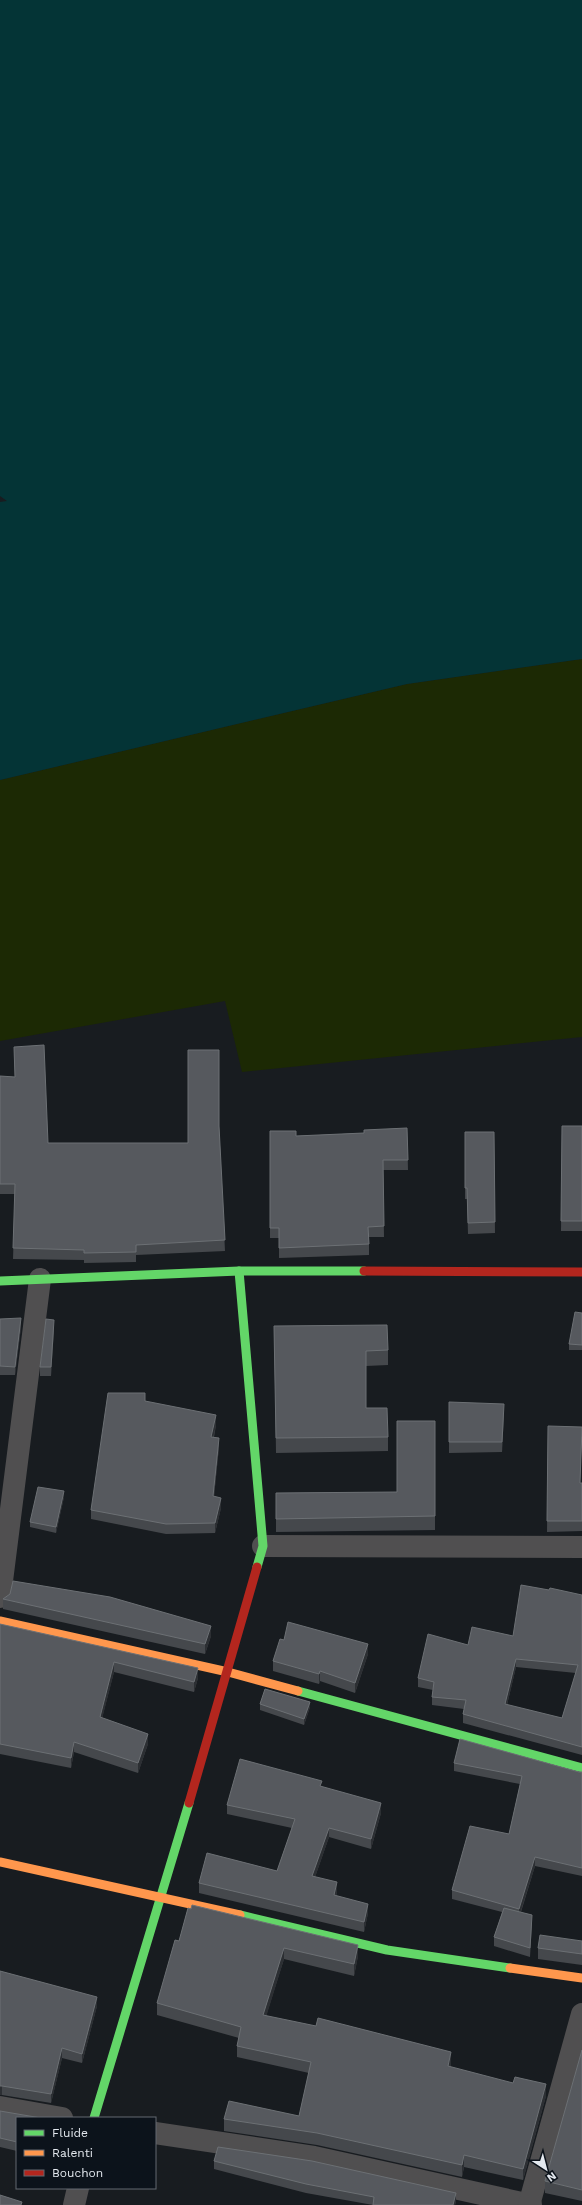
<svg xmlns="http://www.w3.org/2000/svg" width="582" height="2205" viewBox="0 0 582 2205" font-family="'Work Sans',sans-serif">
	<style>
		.green { fill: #1c2904 }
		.water { fill: #043436 }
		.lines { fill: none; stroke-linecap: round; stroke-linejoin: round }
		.street { stroke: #504f50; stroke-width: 22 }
		.fast { stroke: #63d668; stroke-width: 9 }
		.slow { stroke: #ff974d; stroke-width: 9 }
		.jam { stroke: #b3261e; stroke-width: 9 }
		.wall { fill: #45484c; fill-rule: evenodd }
		.shaded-wall { fill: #2c2f33 }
		.building { fill: #56595e; stroke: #6c7074; fill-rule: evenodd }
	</style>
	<rect width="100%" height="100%" fill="#181c20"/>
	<polygon class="green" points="582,659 582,1037 242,1072 225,1001 0,1041 0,780 407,684"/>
	<polygon class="water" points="0,0 582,0 582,659 407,684 0,780 0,502 7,501 0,496"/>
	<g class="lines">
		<g class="street">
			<polyline points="263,1546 582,1547"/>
			<polyline points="0,1597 40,1279"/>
			<polyline points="0,2107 62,2118"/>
			<polyline points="155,2133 314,2157 531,2205"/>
			<polyline points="74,2205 78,2188"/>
			<polyline points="529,2205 582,2014"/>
		</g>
		<g class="fast">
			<polyline points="239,1271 263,1546 257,1567"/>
			<polyline points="0,1281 239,1271 364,1271"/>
			<polyline points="298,1691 582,1768"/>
			<polyline points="240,1915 387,1950 510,1968"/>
			<polyline points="94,2118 189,1803"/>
		</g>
		<g class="slow">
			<polyline points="0,1621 228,1672 298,1691"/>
			<polyline points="0,1862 240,1915"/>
			<polyline points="510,1968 582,1978"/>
		</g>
		<g class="jam">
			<polyline points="364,1271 582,1272"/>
			<polyline points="189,1803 257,1567"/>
		</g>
	</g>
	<g class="wall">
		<polygon points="14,1047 48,1143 188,1143 219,1126 225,1251 136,1255 136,1262 84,1263 84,1260 13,1259 15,1194 0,1194 0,1076 15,1077"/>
		<polygon points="562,1126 582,1126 582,1231 561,1231"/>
		<polygon points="407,1128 408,1170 383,1170 384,1237 369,1237 369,1255 279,1258 279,1238 270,1238 270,1131 296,1136 364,1133"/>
		<polygon points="465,1132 494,1132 495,1233 468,1234 467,1199 465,1199"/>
		<polygon points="582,1313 582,1350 569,1350 569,1344"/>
		<polygon points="0,1319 21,1327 15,1375 0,1375"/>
		<polygon points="274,1326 388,1350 388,1365 366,1366 366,1408 388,1437 388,1451 276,1453"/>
		<polygon points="54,1329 51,1376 40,1376 40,1367"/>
		<polygon points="145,1401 216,1425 214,1437 219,1447 214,1497 221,1508 215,1533 166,1534 91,1519 91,1510"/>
		<polygon points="449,1402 504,1414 502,1452 449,1453"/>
		<polygon points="435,1421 435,1530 276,1532 276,1493 397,1492"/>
		<polygon points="548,1426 582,1437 580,1483 582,1483 582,1531 547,1532"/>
		<polygon points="64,1497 56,1533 30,1527 30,1522"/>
		<path d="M582 1595V1755L463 1723V1714L464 1709 432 1705V1697L433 1690 418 1687V1678L468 1645 513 1636ZM516 1667 576 1673 562 1718 507 1705Z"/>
		<polygon points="3,1599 211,1636 205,1654 3,1609"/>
		<polygon points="0,1624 198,1678 194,1692 114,1672 102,1718 148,1744 138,1773 74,1752 71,1768 0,1754"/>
		<polygon points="284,1640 368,1654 355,1693 320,1681 319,1684 273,1671 273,1661"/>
		<polygon points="260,1704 310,1707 304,1725 260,1710"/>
		<polygon points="454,1763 582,1772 582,1876 535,1866 521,1912 532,1924 530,1957 494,1946 494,1937 502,1912 452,1899 452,1890 509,1834 520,1784 454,1771"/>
		<polygon points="322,1787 381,1813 371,1849 329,1837 315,1877 337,1892 336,1896 368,1913 364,1932 199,1893 199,1883 277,1871 292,1828 227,1814 227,1805"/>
		<polygon points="188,1908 358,1956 354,1976 284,1959 266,2016 451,2064 450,2067 546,2096 523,2180 464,2167 462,2177 317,2145 224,2131 224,2119 299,2116 309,2073 237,2057 237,2046 239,2038 157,2015 157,2003 179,1941"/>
		<polygon points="582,1941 582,1965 538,1959 538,1948"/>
		<polygon points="0,1971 97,2006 82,2063 62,2058 51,2103 2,2095"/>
		<polygon points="582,2050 582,2201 545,2193 545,2181"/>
		<polygon points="0,2111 17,2118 17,2151 0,2147"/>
		<polygon points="214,2161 456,2201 455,2205 373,2205 306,2193 214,2169"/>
	</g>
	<g class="shaded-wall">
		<polygon points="21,1318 21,1327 15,1375 15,1367"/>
		<polygon points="54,1320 54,1329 51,1376 51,1367"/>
		<polygon points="504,1404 504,1414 502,1452 502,1442"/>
		<polygon points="216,1415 216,1425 211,1447 211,1437"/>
		<polygon points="219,1438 219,1447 213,1506 213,1496"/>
		<polygon points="64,1491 64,1497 56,1533 56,1527"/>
		<polygon points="221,1498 221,1508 215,1533 215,1523"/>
		<polygon points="211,1626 211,1636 205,1654 205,1644"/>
		<polygon points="368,1644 368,1654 355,1693 355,1683"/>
		<polygon points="516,1659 516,1667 505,1713 505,1704"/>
		<polygon points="114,1662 114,1672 100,1727 100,1717"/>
		<polygon points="198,1668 198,1678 194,1692 194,1682"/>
		<polygon points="320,1671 320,1681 319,1684 319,1674"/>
		<polygon points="310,1702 310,1707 304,1725 304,1719"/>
		<polygon points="148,1734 148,1744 138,1773 138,1763"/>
		<polygon points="74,1742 74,1752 71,1768 71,1758"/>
		<polygon points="381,1803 381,1813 371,1849 371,1839"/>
		<polygon points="329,1828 329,1837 312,1886 312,1876"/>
		<polygon points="535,1857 535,1866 519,1917 519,1909"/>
		<polygon points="337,1882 337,1892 334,1904 334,1895"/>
		<polygon points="368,1904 368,1913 364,1932 364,1922"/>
		<polygon points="358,1945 358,1956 354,1976 354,1964"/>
		<polygon points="284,1948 284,1959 263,2027 263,2015"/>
		<polygon points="97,1997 97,2006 82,2063 82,2054"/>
		<polygon points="62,2048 62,2058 51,2103 51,2094"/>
		<polygon points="451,2052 451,2064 448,2077 448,2066"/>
		<polygon points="546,2084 546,2096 523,2180 523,2169"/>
		<rect x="0" y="2086" width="2" height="9"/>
		<polygon points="464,2155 464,2167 462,2177 462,2165"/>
		<polygon points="456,2193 456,2201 455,2205 453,2205"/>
	</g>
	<g class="building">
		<polygon points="44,1045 48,1143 188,1143 188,1050 219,1050 219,1126 225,1240 136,1245 136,1252 84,1253 84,1250 13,1248 15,1184 0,1184 0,1076 15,1077 14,1047"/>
		<polygon points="562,1126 582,1126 582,1221 561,1221"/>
		<polygon points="407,1128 408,1160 383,1160 384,1226 368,1227 369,1244 279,1248 279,1228 270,1228 270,1131 296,1131 296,1136 364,1133 364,1130"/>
		<polygon points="465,1132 494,1132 495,1222 468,1223 467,1188 465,1188"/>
		<polygon points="575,1312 582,1313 582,1345 569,1344"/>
		<polygon points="21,1318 15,1367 0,1366 0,1319"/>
		<polygon points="46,1319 54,1320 51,1367 40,1367"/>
		<polygon points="387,1325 388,1350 366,1351 366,1408 387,1408 388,1437 276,1438 274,1326"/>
		<polygon points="108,1393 145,1393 145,1401 216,1415 211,1437 219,1438 213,1496 221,1498 215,1523 166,1524 91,1510"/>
		<polygon points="449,1402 504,1404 502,1442 449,1442"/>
		<polygon points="397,1421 435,1421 435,1516 276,1519 276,1493 397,1492"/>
		<polygon points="548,1426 582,1427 580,1483 582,1483 582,1521 547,1521"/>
		<polygon points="38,1487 64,1491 56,1527 30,1522"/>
		<polygon points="13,1581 110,1597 211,1626 205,1644 3,1599 10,1594"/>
		<path d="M521 1585 549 1590 550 1588 582 1595V1747L463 1714 466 1700 432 1697 434 1682 418 1678 428 1634 468 1645 472 1627 513 1636ZM516 1659 578 1665 562 1718 505 1704Z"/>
		<polygon points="288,1622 368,1644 355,1683 320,1671 319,1674 273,1661 280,1639 284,1640"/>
		<polygon points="0,1624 198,1668 194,1682 114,1662 100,1717 148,1734 138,1763 74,1742 71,1758 0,1744"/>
		<polygon points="265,1689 310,1702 304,1719 260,1704"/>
		<polygon points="460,1739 579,1772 582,1772 582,1868 535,1857 519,1909 452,1890 470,1826 509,1834 522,1776 454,1763"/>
		<polygon points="240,1759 322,1781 320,1786 381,1803 371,1839 329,1828 312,1876 337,1882 334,1895 368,1904 364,1922 199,1883 207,1853 277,1871 295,1819 227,1805"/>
		<polygon points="192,1905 358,1945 354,1964 284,1948 263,2015 316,2026 318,2018 451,2052 448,2066 513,2083 515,2077 546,2084 523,2169 464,2155 462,2165 317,2133 224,2119 229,2101 299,2116 311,2062 237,2046 241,2027 157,2003 175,1940 179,1941 188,1908 191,1909"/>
		<polygon points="504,1908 532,1915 530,1948 494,1937"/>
		<polygon points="540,1935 582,1941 582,1954 538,1948"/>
		<polygon points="0,1971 97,1997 82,2054 62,2048 51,2094 2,2086 0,2086"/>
		<polygon points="582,2050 582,2190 545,2181"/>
		<polygon points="0,2111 41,2118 17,2118 17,2142 0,2138"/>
		<polygon points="218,2147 312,2161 456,2193 453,2205 373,2205 374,2197 306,2184 214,2161"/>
		<polygon points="0,2195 22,2202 21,2205 0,2205"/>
	</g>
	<rect x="16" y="2117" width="140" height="72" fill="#0c131b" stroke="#626970"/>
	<rect x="24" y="2130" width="20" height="6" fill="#63d668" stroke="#626970"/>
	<text x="52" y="2137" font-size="12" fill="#e4e9ef">Fluide</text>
	<rect x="24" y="2150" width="20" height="6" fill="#ff974d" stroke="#626970"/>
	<text x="52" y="2157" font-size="12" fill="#e4e9ef">Ralenti</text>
	<rect x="24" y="2170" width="20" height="6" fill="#b3261e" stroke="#626970"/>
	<text x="52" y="2177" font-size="12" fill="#e4e9ef">Bouchon</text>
	<g transform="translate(546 2169) rotate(144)" stroke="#0c131b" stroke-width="3" paint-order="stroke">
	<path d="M0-3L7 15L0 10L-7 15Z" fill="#e4e9ef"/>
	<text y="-6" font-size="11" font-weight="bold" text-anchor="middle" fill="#e4e9ef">N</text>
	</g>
</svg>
